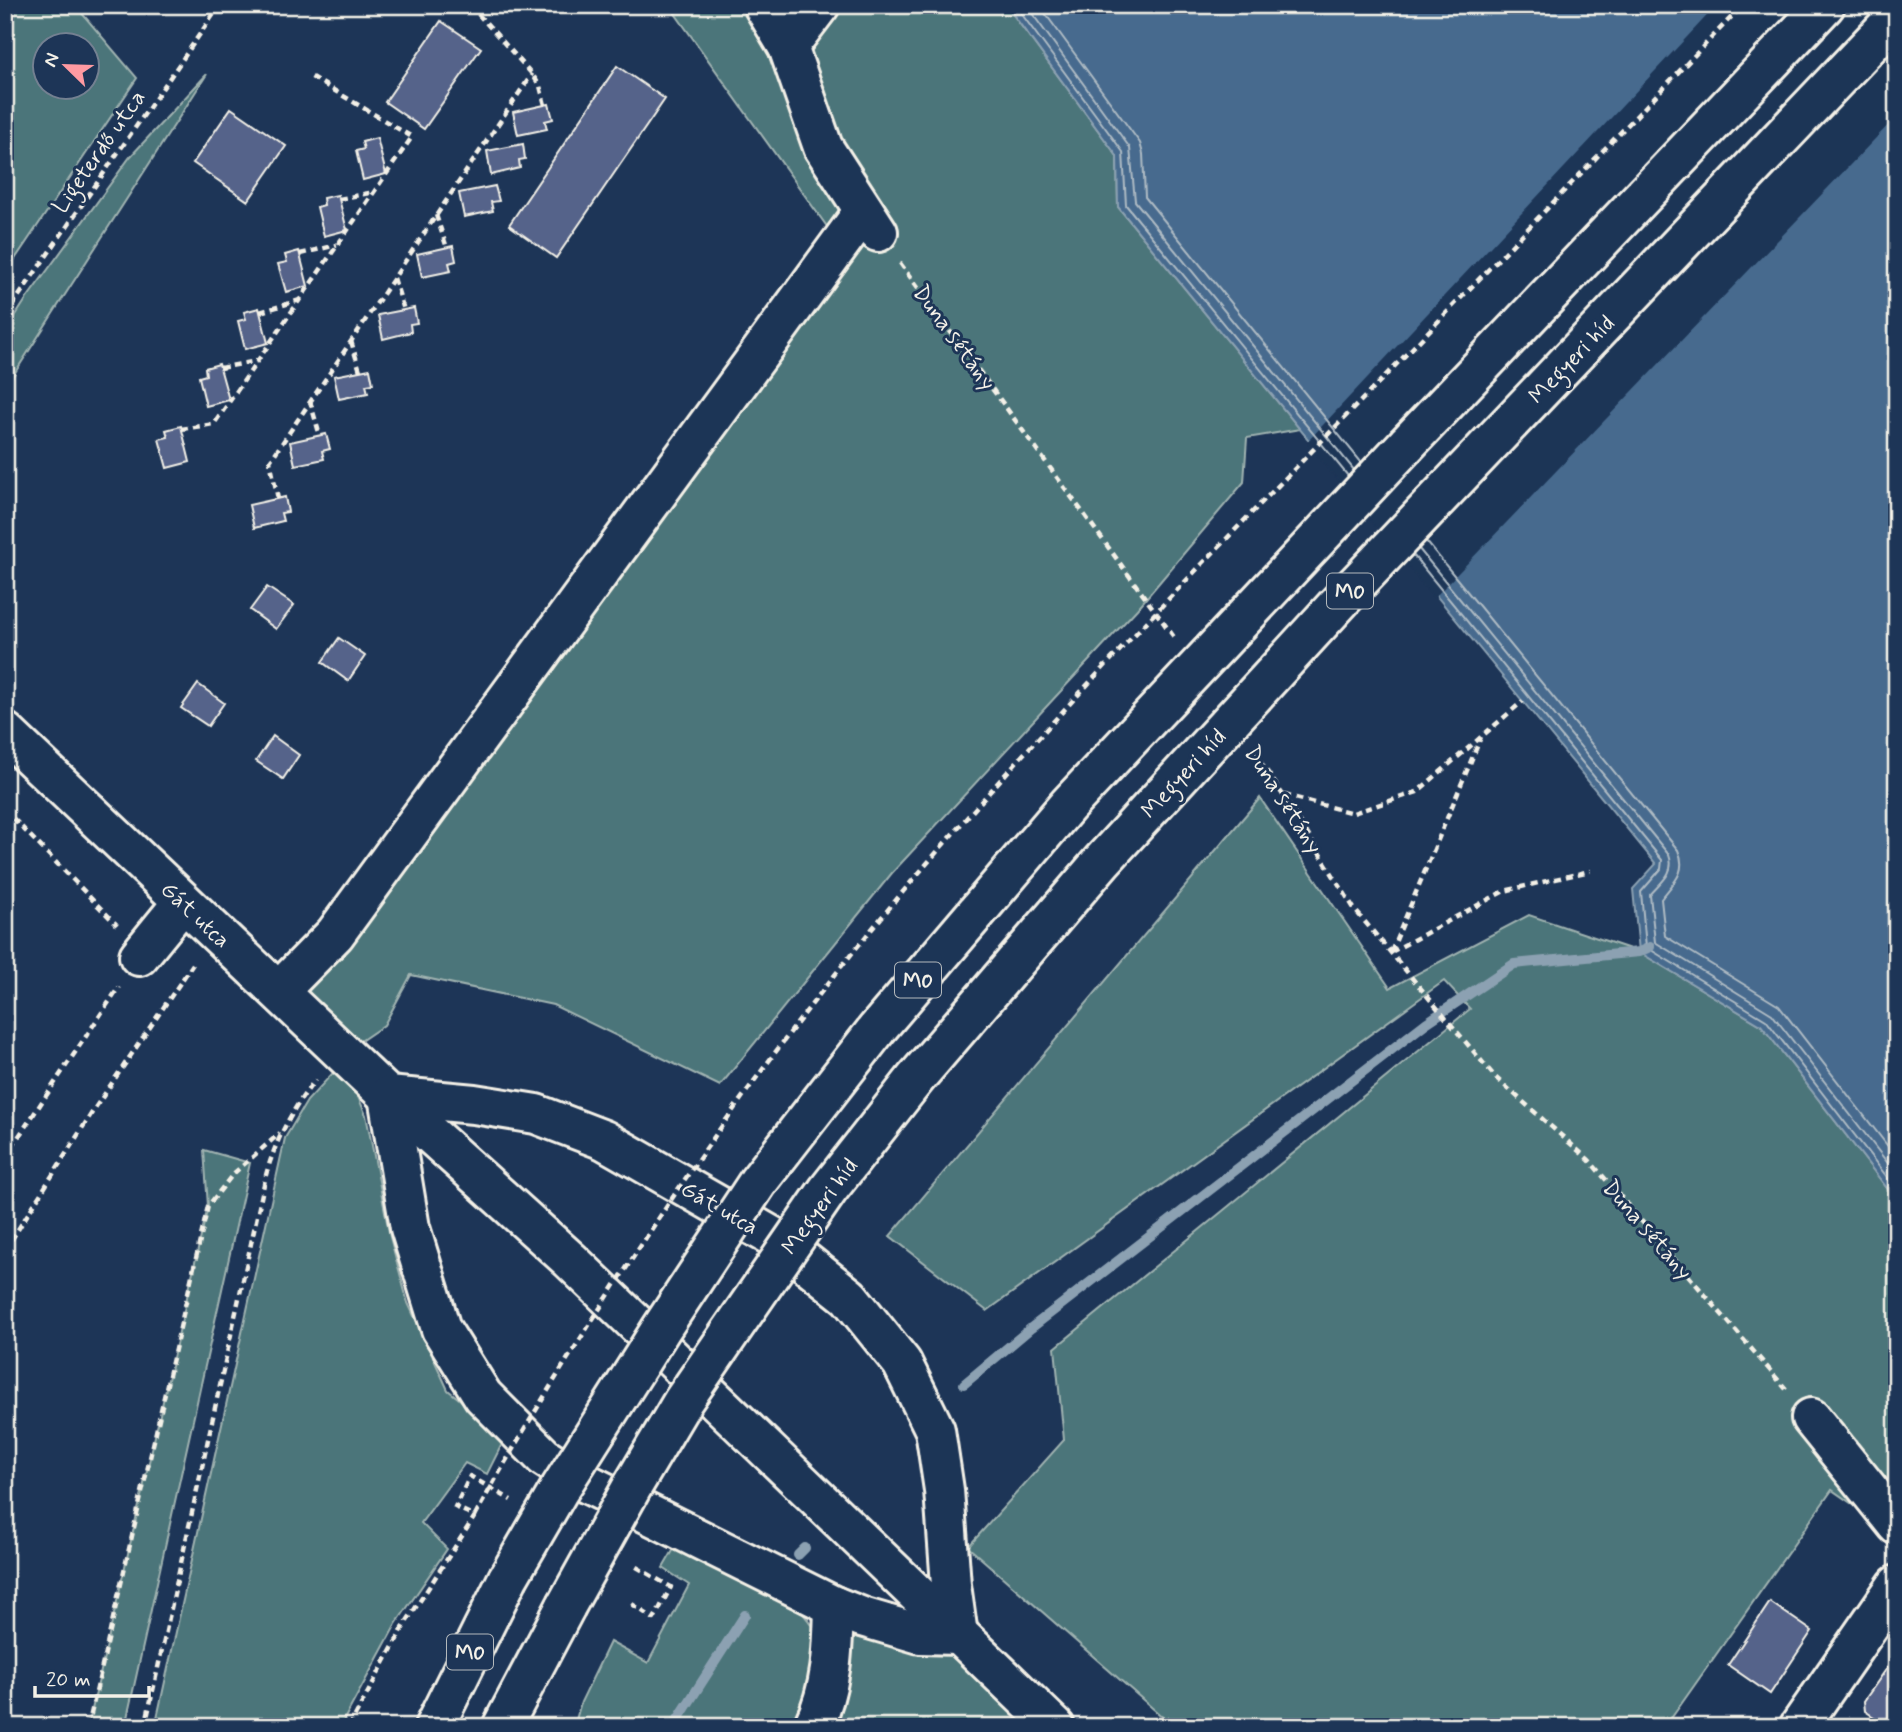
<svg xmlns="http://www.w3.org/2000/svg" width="1902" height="1732" viewBox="0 0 1902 1732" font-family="Mynerve,sans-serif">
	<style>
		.green { fill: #4c757a; stroke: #a0b3b1; stroke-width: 2; fill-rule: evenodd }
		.water { fill: #476b8e; stroke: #8ca1b2; stroke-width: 2 }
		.pier { fill: #1d3557 }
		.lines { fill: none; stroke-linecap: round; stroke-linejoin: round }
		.shore { stroke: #afbbc4; stroke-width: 2 }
		.stream { stroke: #8ca1b2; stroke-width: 10 }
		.building { fill: #54638a; stroke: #f4f1e8; stroke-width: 2 }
		.minor-casing { stroke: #f4f1e8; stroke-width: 44 }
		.highway-casing { stroke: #f4f1e8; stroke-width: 44 }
		.path { stroke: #f4f1e8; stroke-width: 4.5; stroke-dasharray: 7 5; stroke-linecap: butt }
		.minor { stroke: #1d3557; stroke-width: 38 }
		.highway { stroke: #1d3557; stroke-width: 38 }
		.highway-bridge-casing { stroke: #f4f1e8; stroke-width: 44; stroke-linecap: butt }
		.path-bridge { stroke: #f4f1e8; stroke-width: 4.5; stroke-dasharray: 7 5; stroke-linecap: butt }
		.highway-bridge { stroke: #1d3557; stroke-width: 38 }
		.labels { text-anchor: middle; stroke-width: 6; stroke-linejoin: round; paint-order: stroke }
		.shield { fill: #1d3557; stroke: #b4b9bc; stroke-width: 2 }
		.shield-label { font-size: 21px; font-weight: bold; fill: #f4f1e8 }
		.street-label { font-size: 23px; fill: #f4f1e8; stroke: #1d3557 }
	</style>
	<rect width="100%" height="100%" fill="#1d3557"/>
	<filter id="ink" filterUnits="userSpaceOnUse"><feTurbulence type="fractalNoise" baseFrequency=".0143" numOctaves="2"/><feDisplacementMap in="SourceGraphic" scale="14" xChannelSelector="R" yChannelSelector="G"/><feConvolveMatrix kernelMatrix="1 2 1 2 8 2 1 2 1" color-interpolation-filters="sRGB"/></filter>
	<g filter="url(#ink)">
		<g class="green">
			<path d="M5 5H75L137 78 5 274ZM46 46H88V88H46Z"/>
			<polygon points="669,5 1006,5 1117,156 1118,207 1300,429 1247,438 1244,482 1137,609 892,873 720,1086 553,1005 411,975 384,1025 343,1053 279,991 833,235"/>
			<polygon points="207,74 5,388 5,332 25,301 130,157"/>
			<polygon points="1260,798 1390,988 1529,915 1639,952 1761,1025 1897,1201 1897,1535 1832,1490 1665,1727 1174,1727 968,1547 1064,1440 1055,1348 1470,1009 1444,981 987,1311 890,1236"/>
			<polygon points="343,1062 366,1115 390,1237 408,1303 448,1390 506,1436 487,1474 465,1463 421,1523 447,1549 396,1624 340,1727 155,1727 285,1138 307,1101"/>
			<polygon points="204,1150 250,1163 125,1727 88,1727 208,1206"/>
			<polygon points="678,1542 796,1605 813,1626 816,1652 798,1727 574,1727 581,1702 610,1642 648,1663 689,1585 663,1568"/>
			<polygon points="857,1628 952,1651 1042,1727 827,1727 850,1641"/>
		</g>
		<polygon class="water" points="1006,5 1897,5 1897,1201 1761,1025 1639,952 1633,889 1656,864 1118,207 1117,156"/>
		<polygon class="pier" points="1717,5 1897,5 1897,116 1434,598 1307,442"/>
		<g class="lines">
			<g class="shore">
				<polyline points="1015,5 1123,152 1126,205 1348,476"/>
				<polyline points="1026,5 1130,148 1135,201 1354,470"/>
				<polyline points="1039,5 1140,143 1143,154 1145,197 1361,462"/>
				<path d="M1426 541 1678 850C1688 872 1673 883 1661 899L1665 936 1779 1006 1897 1158"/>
				<path d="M1419 549 1669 855C1676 873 1660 883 1650 895L1655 942 1772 1014 1897 1175"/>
				<polyline points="1413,555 1662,860 1661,869 1641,892 1646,947 1766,1020 1897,1190"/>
			</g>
			<g class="stream">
				<polyline points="964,1384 1031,1328 1426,1023 1514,964 1639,952 1650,947"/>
				<polyline points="798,1555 805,1548"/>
				<polyline points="673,1727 745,1615"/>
			</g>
		</g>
		<g class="building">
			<polygon points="441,21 481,48 424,129 385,102"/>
			<polygon points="617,66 665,99 556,258 509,225"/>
			<polygon points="549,104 553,119 545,121 547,129 518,135 513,112"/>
			<polygon points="231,108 286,146 248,201 193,163"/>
			<polygon points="377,138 386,174 363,180 356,151 364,149 362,142"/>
			<polygon points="523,144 525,159 519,160 520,168 491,175 487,151"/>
			<polygon points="495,186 499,201 491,202 493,211 464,217 459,193"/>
			<polygon points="338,195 347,230 324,236 317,207 324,205 323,198"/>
			<polygon points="453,246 456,261 449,263 451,271 422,277 417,254"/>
			<polygon points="299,251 308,286 286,292 278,264 287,262 285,255"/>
			<polygon points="259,308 268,343 245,349 238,321 246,319 244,312"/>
			<polygon points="414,308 417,323 410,324 411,332 383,339 378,315"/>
			<polygon points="219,364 229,400 206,406 199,377 206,375 205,368"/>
			<polygon points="370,369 373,384 366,385 368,393 339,399 334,376"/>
			<polygon points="181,426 190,462 167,468 159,439 168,437 166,430"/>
			<polygon points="326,434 330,449 322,451 324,459 295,465 290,442"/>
			<polygon points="285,497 288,512 281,513 283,521 254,528 249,505"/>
			<polygon points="267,587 294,605 276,629 250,610"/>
			<polygon points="339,638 365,656 348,681 322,662"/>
			<polygon points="198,684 224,703 208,726 181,708"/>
			<polygon points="273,736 299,755 283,779 256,761"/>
			<polygon points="1770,1602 1812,1631 1770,1694 1728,1665"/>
			<polygon points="1897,1654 1897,1727 1889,1727 1865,1711 1864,1701"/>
		</g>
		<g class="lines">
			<g class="minor-casing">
				<g id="minor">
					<polyline points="763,5 788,47 823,147 878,232"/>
					<polyline points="788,47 820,5"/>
					<polyline points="5,732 388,1096 570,1260 1055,1727"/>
					<polyline points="139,956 183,902"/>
					<polyline points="279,991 335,934 864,211"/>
					<polyline points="388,1096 474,1104 536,1114 604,1140 775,1238 849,1297 902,1363 935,1430 944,1490 951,1585 958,1635"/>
					<polyline points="388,1096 410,1228 441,1329 483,1396 544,1457 578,1479 834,1606 862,1617 920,1634 958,1635"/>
					<polyline points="1811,1418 1897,1525"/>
					<path d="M813 1727C832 1687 833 1650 834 1606"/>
					<polyline points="1799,1727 1897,1585"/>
				</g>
			</g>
			<g class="highway-casing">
				<g id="highway">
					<polyline points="1407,444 1825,5"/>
					<polyline points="434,1727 508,1578"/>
					<polyline points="502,1727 566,1606"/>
				</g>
			</g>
			<g class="path">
				<polyline points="470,5 532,74 540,86 545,105"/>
				<polyline points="339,199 374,192"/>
				<polyline points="436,215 447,248"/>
				<polyline points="300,254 337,245"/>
				<polyline points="900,263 1174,637"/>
				<polyline points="394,278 404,310"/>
				<polyline points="260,312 300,300"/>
				<polyline points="5,316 220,5"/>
				<polyline points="351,341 360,371"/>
				<polyline points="220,368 257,361"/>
				<polyline points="310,401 320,436"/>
				<polyline points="181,429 214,424 412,137 310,76"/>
				<polyline points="278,499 270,461 532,74"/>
				<polyline points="1253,751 1283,795 1355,910 1495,1077 1589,1160 1786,1389"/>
				<polyline points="1284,795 1353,813 1417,792 1523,701"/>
				<polyline points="5,810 117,925"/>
				<polyline points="1391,952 1481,737"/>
				<polyline points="1391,952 1504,891 1590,871"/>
				<polyline points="5,1157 119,987"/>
				<polyline points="5,1250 95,1108 193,964"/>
				<polyline points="632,1604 654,1619 671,1587 633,1565"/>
				<polyline points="88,1727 208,1206 233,1174 280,1133"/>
				<path d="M145 1727 266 1175C276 1139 292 1110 315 1080"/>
				<polyline points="349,1727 407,1621 475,1516 455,1507 470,1476 511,1500"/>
			</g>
			<use href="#minor" class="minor"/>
			<use href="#highway" class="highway"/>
			<g class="highway-bridge-casing">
				<g id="highway-bridge">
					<polyline points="508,1578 559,1490 661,1329 758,1182 877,1029 1068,805 1407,444"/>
					<polyline points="566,1606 632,1487 683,1401 828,1190 916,1078 1102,861 1344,597 1897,16"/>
				</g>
			</g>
			<path class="path-bridge" d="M475 1516C521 1432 572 1350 625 1270 702 1150 785 1034 876 924 1024 745 1187 579 1349 413 1481 278 1612 141 1743 5"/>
			<use href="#highway-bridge" class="highway-bridge"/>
		</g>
	</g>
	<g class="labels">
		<g class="shield">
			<rect x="1327" y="573.5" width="46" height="35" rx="5"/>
			<rect x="895" y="962.5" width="46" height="35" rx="5"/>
			<rect x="447" y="1634.5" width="46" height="35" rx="5"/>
		</g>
		<g class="shield-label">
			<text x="1350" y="598">M0</text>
			<text x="918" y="987">M0</text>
			<text x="470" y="1659">M0</text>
		</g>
		<g class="street-label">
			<text transform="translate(98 151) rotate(-55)" y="8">Ligeterdő utca</text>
			<text transform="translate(955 337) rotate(54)" y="8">Duna sétány</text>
			<text transform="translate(1571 359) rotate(-46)" y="8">Megyeri híd</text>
			<text transform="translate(1183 773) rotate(-47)" y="8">Megyeri híd</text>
			<text transform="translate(1284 799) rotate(57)" y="8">Duna sétány</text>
			<text transform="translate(196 914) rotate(43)" y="8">Gát utca</text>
			<text transform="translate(819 1206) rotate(-54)" y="8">Megyeri híd</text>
			<text transform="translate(720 1207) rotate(30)" y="8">Gát utca</text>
			<text transform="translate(1648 1229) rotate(49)" y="8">Duna sétány</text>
		</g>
	</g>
	<rect width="1902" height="1732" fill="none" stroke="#1d3557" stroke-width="28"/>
	<rect x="14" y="14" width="1874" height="1704" fill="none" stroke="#f4f1e8" stroke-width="2.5" filter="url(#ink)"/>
	<g transform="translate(66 66) rotate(293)"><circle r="33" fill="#1d3557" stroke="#738091" stroke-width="2"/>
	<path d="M0-5L12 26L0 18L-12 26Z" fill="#ff9aa2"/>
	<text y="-10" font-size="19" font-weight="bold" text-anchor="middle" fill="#f4f1e8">N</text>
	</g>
	<path d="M35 1686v10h114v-10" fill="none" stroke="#f4f1e8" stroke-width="3.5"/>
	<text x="46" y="1686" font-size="21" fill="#f4f1e8" stroke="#1d3557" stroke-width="5" paint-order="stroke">20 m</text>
</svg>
